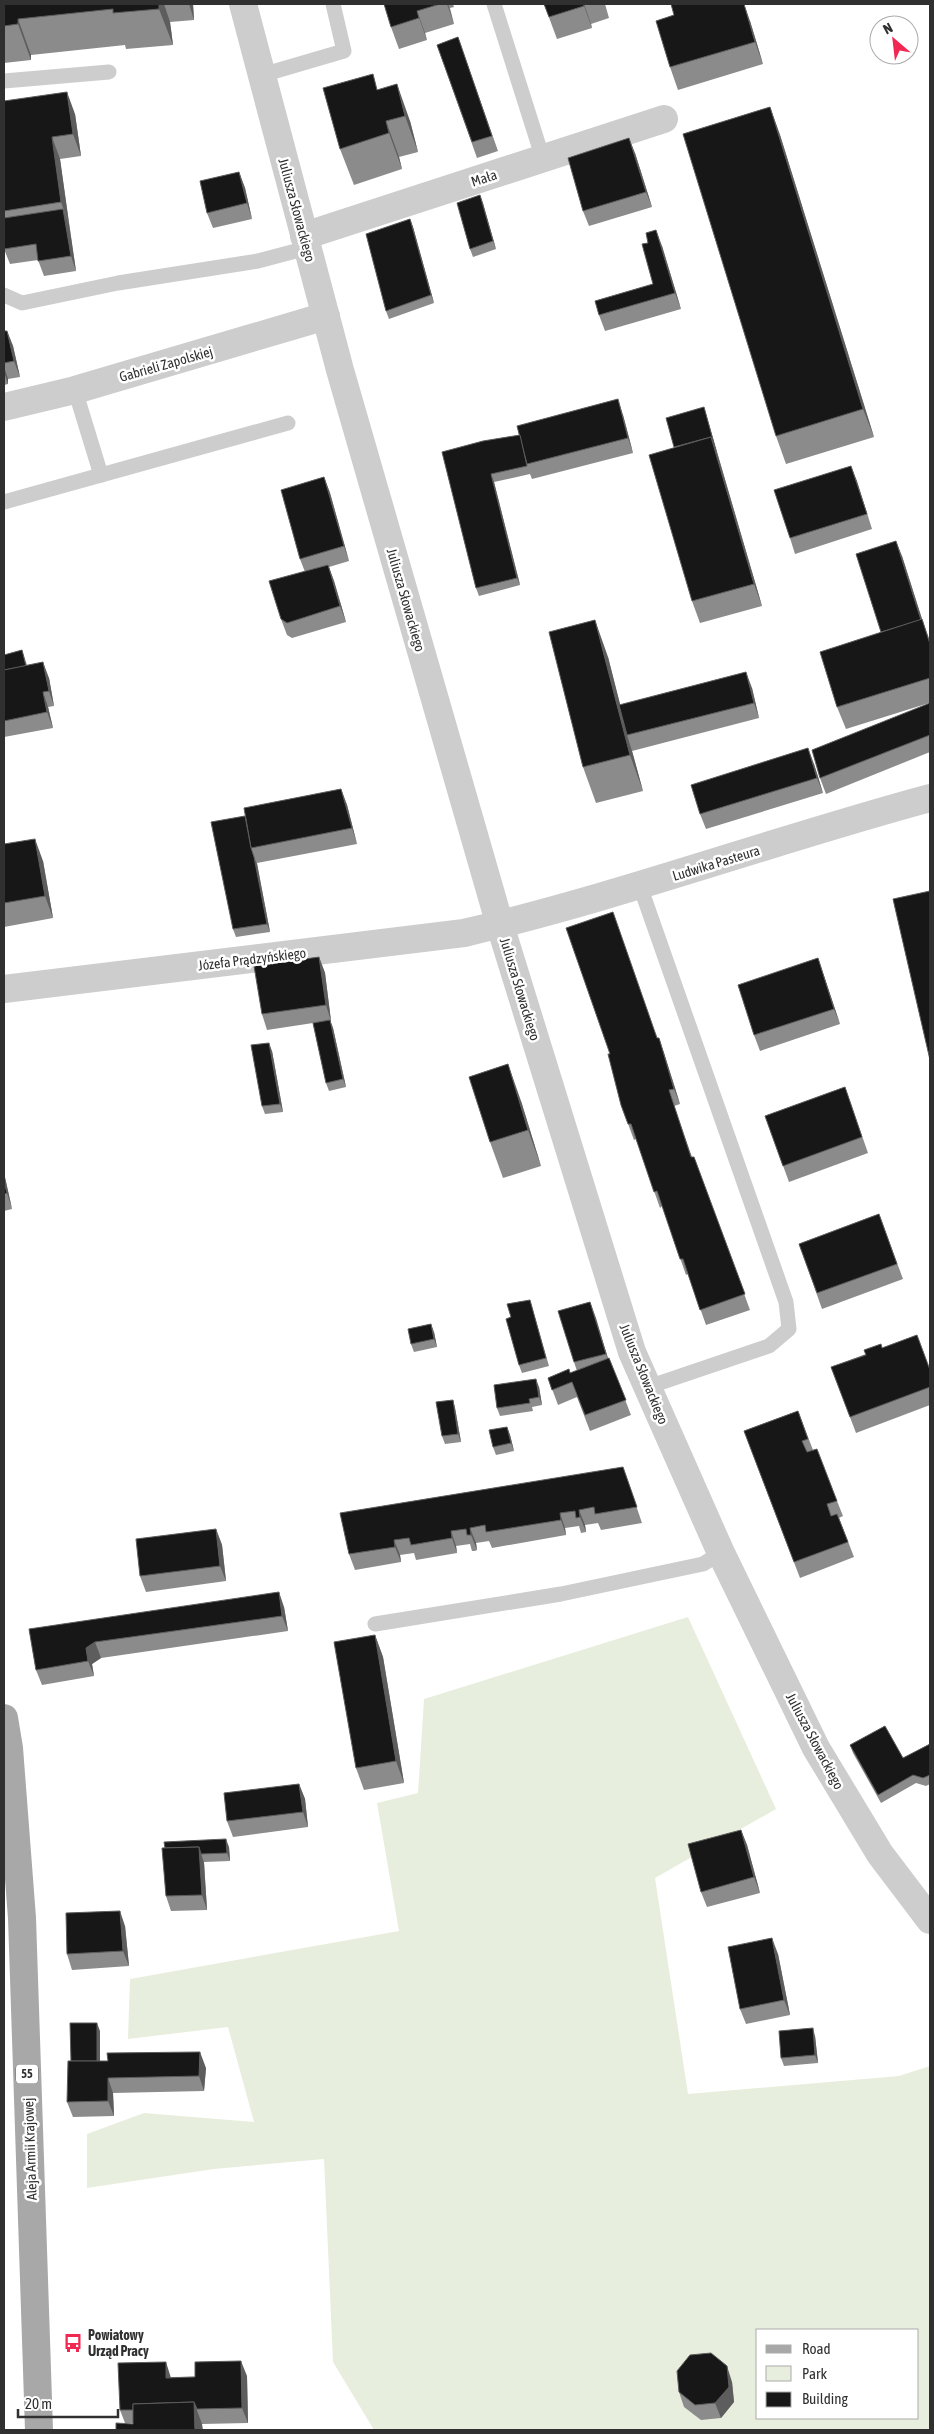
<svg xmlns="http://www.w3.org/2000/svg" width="934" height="2434" viewBox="0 0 934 2434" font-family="'Asap Condensed',sans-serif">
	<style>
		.green { fill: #e8eedd; fill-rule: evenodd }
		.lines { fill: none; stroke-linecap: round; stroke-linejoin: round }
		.service { stroke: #cdcdcd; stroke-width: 15 }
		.minor { stroke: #cdcdcd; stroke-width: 28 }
		.primary { stroke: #a8a8a8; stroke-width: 28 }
		.wall { fill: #8b8b8b }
		.shaded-wall { fill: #5d5d5d }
		.building { fill: #171717; stroke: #5d5d5d }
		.labels { text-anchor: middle; stroke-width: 5; stroke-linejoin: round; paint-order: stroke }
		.shield { fill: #fff; stroke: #6e6e6e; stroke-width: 1 }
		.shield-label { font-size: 12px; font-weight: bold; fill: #303030 }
		.street-label { font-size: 14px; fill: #303030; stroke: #fff }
		.poi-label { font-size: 14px; font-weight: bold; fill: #303030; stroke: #fff; text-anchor: start }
	</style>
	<rect width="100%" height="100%" fill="#fff"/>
	<path class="green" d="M688 1617 776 1809 655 1878 688 2094 899 2076 930 2066V2430H374L333 2362 324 2159 214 2169 87 2188V2134L144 2113 254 2122 228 2027 128 2039 130 1979 399 1931 377 1803 418 1793 424 1699ZM758 2330H918V2418H758Z"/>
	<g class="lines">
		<g class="service">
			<polyline points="494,4 543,159"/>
			<polyline points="262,75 344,51 333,4"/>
			<polyline points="4,81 109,72"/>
			<polyline points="4,295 22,303 118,283 258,261 307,248"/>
			<polyline points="75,390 101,475"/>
			<polyline points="4,502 288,423"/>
			<polyline points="640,886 786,1302 789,1329 769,1346 648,1387"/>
			<polyline points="375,1624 561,1594 703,1564 721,1553"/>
		</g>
		<g class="minor">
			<polyline points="243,4 340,370 500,925 632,1352 721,1553 816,1748 880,1854 930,1920"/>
			<polyline points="304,236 664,119"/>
			<polyline points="4,407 75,390 326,316"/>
			<path d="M4 989 464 933C622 896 774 840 930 798"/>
		</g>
		<polyline class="primary" points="4,1718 9,1748 22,1918 39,2430"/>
	</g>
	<g class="wall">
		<polygon points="4,4 193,4 194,20 170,22 173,45 126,49 125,45 31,55 31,60 4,63"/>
		<polygon points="384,4 453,4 454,7 450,8 454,24 425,33 427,40 399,49 391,27"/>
		<polygon points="544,4 605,4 609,18 591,24 592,28 557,39"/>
		<polygon points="750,21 763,64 678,90 670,67"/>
		<polygon points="458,37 498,151 477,158 437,45"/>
		<polygon points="378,89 410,121 418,152 399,157 402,169 354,185 340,149"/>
		<polygon points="4,101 75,114 81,156 60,159 76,271 44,276 38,260 10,264 4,249"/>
		<polygon points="770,107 780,135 874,437 786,464 776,436"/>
		<polygon points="635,153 652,207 589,226 583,211"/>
		<polygon points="239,172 245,188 252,219 213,228 207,213"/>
		<polygon points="480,195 496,249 473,257 470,249"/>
		<polygon points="410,219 413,227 434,303 389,319 386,311"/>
		<polygon points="662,246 681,309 605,331 599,315 653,284"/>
		<polygon points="4,331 7,331 13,346 20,377 8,379 8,384 4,385"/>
		<polygon points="704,407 762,606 700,623 692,601 674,447"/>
		<polygon points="623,415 633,453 532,479 530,474 494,482 520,585 479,596 476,588 442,452"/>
		<polygon points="851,466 872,529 795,554 790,538"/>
		<polygon points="324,477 330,493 349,561 329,567 334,581 346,622 292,638 287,635 281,619 305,572 300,559"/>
		<polygon points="902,556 922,619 930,641 930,752 826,794 820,778 929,703 846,729 837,707 881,632"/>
		<polygon points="22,650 27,665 49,678 54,706 48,707 53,728 4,737 4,655"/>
		<polygon points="608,657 620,705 752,688 759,718 632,751 643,791 596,803 583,767"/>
		<polygon points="814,764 823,793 706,829 700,814"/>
		<polygon points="341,789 347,805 357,844 257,863 270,932 236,937 233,929 245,816"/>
		<polygon points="4,844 43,861 53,918 4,927"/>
		<polygon points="319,957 325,973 331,1021 330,1021 333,1028 346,1087 329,1091 326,1083 313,1023 267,1030 262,1014"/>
		<polygon points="818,958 840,1024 760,1051 754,1035"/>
		<polygon points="657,1038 659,1038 664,1053 680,1104 674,1106 692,1157 694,1157 750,1310 706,1325 688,1274 686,1275 662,1206 660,1208 636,1139 634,1140 621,1105"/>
		<polygon points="272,1051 283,1112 265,1114 262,1106"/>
		<polygon points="845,1087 868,1153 789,1182 765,1116"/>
		<polygon points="521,1101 541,1166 503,1178 490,1142"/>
		<polygon points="4,1173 12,1209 4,1211"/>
		<polygon points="879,1214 903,1279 822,1309 799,1244"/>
		<polygon points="530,1300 549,1366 522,1373 519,1365"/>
		<polygon points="590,1302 608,1358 609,1358 631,1415 590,1431 577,1397 558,1405 548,1378 570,1373 577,1371 574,1362"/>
		<polygon points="434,1332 437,1347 414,1352 411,1344"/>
		<polygon points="882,1348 930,1370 930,1405 856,1433 831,1367"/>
		<polygon points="539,1387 542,1405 532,1407 533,1411 500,1416 497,1408"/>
		<polygon points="453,1400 455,1408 461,1442 445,1444 442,1436"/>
		<polygon points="798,1411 813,1450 837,1501 843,1516 839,1518 854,1557 800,1578 744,1431"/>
		<polygon points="507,1427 510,1435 514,1451 496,1455 493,1447"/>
		<polygon points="623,1467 642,1523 601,1530 598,1523 585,1525 586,1532 581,1533 579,1526 565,1528 566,1535 492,1548 489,1541 476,1543 477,1550 475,1551 472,1551 470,1544 456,1546 457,1553 416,1560 414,1553 400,1555 401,1562 355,1570 349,1554"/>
		<polygon points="216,1529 222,1545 226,1581 146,1592 140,1576"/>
		<polygon points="284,1607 288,1631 101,1658 92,1664 94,1676 42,1685 36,1670 29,1629"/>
		<polygon points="375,1635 383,1657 404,1783 364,1790 356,1768"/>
		<polygon points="930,1744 930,1784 926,1786 916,1783 881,1803 853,1753 850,1745 903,1758"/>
		<polygon points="299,1784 305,1799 308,1827 233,1837 227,1821"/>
		<polygon points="741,1830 747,1845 760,1893 707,1907 701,1892"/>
		<polygon points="229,1847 230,1861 204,1862 207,1910 171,1911 166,1896 162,1848"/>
		<polygon points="125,1926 129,1966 72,1970 67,1954"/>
		<polygon points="778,1954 790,2015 746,2024 740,2009"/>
		<polygon points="100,2031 100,2061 206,2068 204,2091 113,2093 114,2116 73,2117 67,2102 71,2061"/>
		<polygon points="815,2036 818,2063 784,2066 781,2058"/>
		<polygon points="247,2376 248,2423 202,2424 125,2423 120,2410 171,2377"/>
		<polygon points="732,2382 734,2402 721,2418 701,2420 684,2407 679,2392"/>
	</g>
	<g class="shaded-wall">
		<polygon points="159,4 164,4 170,22 173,45 159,9"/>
		<polygon points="189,4 193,4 194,20"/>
		<polygon points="447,4 448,4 454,24"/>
		<polygon points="584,4 591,24 592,28 584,6"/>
		<polygon points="744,4 750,21 763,64 755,42"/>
		<polygon points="417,11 425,33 427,40 419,18"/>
		<polygon points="18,19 31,55 31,60 18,24"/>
		<polygon points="397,84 410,121 418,152 405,116"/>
		<polygon points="67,92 75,114 81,156 73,134"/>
		<polygon points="770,107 780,135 874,437 863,409"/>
		<polygon points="386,121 399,157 402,169 389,133"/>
		<polygon points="52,137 60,159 69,224 61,202"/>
		<polygon points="629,138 635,153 652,207 646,192"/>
		<polygon points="239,172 245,188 252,219 247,203"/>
		<polygon points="480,195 483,203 496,249 493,241"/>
		<polygon points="63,209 69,224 76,271 71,256"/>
		<polygon points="410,219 413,227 434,303 431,295"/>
		<polygon points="656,230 662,246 681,309 675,293"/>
		<polygon points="7,331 13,346 20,377 14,361"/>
		<polygon points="4,367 8,379 8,384 4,372"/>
		<polygon points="618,399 623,415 633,453 628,438"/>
		<polygon points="704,407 706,415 762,606 754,584 711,437"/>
		<polygon points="851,466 857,481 872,529"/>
		<polygon points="491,474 494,482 520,585 517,578"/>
		<polygon points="324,477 330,493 349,561 344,546"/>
		<polygon points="896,541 902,556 927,635 921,620"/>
		<polygon points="328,565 334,581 346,622 340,606"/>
		<polygon points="595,620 608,657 628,735 627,735 632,751 643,791 630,755"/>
		<polygon points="43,662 49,678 54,706 49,691"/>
		<polygon points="746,672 752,688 759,718 754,703"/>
		<polygon points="43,692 48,707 53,728 47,712"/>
		<polygon points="808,748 814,764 823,793 817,778"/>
		<polygon points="341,789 347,805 357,844 352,828"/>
		<polygon points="35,839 43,861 53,918 45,896"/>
		<polygon points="254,857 257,864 270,932 267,924"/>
		<polygon points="319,957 325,973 331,1021 326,1005"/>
		<polygon points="818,958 840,1024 834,1009"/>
		<polygon points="330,1020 333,1028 346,1087 343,1079"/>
		<polygon points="659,1038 664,1053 680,1104 674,1089"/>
		<polygon points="269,1043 272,1051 283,1112 280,1104"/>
		<polygon points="508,1064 521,1101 541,1166 528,1130"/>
		<polygon points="4,1173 12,1209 7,1193 4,1182"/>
		<polygon points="590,1302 596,1318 611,1369 606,1354"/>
		<polygon points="431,1324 434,1332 437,1347 434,1339"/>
		<polygon points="536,1379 539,1387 542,1405 539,1397"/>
		<polygon points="453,1400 455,1408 461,1442 458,1434"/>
		<polygon points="507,1427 510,1435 514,1451 511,1443"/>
		<polygon points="579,1510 585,1525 586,1532 580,1517"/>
		<polygon points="560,1513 565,1528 566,1535 561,1520"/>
		<polygon points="470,1528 476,1543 477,1550 471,1535"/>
		<polygon points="216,1529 222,1545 226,1581 220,1566"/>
		<polygon points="451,1531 456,1546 457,1553 452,1538"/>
		<polygon points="394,1540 400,1555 401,1562 395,1547"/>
		<polygon points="279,1592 284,1607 288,1631 282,1616"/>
		<polygon points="375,1635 383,1657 404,1783 396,1761"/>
		<polygon points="95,1642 101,1658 92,1664 94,1676 88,1661 86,1648"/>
		<polygon points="299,1784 305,1799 308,1827 303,1812"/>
		<polygon points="741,1830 747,1845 760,1893 754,1877"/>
		<polygon points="226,1839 229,1847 230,1861 227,1853"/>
		<polygon points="199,1847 204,1863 207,1910 202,1895"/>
		<polygon points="120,1911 125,1926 129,1966 123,1951"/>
		<polygon points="772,1938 778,1954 790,2015 784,2000"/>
		<polygon points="97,2023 100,2031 100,2069 97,2061"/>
		<polygon points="813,2028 815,2036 818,2063 815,2055"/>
		<polygon points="200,2052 206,2068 204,2091 199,2076"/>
		<polygon points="108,2078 113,2093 114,2116 108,2101"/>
		<polygon points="241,2361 247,2376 248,2423 242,2408"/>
		<polygon points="166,2362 171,2378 166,2378"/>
		<polygon points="727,2366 732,2382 734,2402 721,2418 715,2403"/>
		<polygon points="194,2402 202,2424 203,2430 195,2430"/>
	</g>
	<g class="building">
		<polygon points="4,4 159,4 159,9 113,13 113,9 18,19 18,24 4,26"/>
		<polygon points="384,4 440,4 417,11 419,18 391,27"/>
		<polygon points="544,4 583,4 584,6 549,17"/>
		<polygon points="671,4 744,4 755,42 670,67 656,21 674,15"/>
		<polygon points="458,37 492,136 472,142 437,45"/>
		<polygon points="373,74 377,90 397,84 405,116 386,121 389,133 340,149 323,88"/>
		<polygon points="67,92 73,134 52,137 61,202 4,211 4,101"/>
		<polygon points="770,107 863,409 776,436 683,134"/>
		<polygon points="629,138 646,192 583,211 568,158"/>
		<polygon points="239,172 247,203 207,213 200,181"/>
		<polygon points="480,195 493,241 470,249 457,203"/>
		<polygon points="63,209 71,256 38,261 36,244 4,249 4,218"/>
		<polygon points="410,219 431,295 386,311 366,234"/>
		<polygon points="656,230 675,293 599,315 595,301 653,284 642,244 648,243 646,233"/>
		<polygon points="4,331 7,331 14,361 4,363"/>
		<polygon points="618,399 628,438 527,464 517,426"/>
		<polygon points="704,407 716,451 711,437 674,447 666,418"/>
		<polygon points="520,435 527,466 491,474 517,578 476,588 442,452 483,441"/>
		<polygon points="711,437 754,584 692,601 649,455"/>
		<polygon points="851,466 867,514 790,538 774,490"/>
		<polygon points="324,477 344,546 300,559 281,490"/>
		<polygon points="896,541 921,620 881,632 856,554"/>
		<polygon points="328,565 340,606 287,623 281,619 269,581"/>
		<polygon points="922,619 930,644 930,678 837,707 820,652"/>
		<polygon points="595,620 630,755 583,767 549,632"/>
		<polygon points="22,650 26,666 4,670 4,655"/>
		<polygon points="43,662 49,691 43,692 47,712 4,721 4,670"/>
		<polygon points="746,672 754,703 627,735 619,705"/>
		<polygon points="930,703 930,735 820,778 812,750"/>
		<polygon points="808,748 817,778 700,814 691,785"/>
		<polygon points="341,789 352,828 251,848 244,808"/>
		<polygon points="245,816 251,848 254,857 267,924 233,929 211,822"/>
		<polygon points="35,839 45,896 4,903 4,844"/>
		<polygon points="930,891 930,1060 893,899"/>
		<polygon points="613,912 657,1038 659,1038 674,1089 669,1090 691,1157 694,1157 745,1294 700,1310 683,1259 680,1259 657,1191 654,1192 631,1124 628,1124 621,1105 608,1054 610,1054 566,928"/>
		<polygon points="319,957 326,1005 262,1014 254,966"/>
		<polygon points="818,958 834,1009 754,1035 738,985"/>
		<polygon points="330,1020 343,1079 326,1083 313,1023"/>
		<polygon points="269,1043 280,1104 262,1106 251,1045"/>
		<polygon points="508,1064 528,1130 490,1142 469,1077"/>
		<polygon points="845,1087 862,1137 783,1166 765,1116"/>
		<polygon points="4,1182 7,1193 4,1194"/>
		<polygon points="879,1214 897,1264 817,1293 799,1244"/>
		<polygon points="530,1300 546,1358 519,1365 506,1319 511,1317 507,1304"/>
		<polygon points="590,1302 606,1354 574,1362 558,1311"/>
		<polygon points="431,1324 434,1339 411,1344 408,1329"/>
		<polygon points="917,1335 930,1370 930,1387 850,1417 831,1367 866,1355 864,1350 881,1344 882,1348"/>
		<polygon points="609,1358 626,1400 585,1415 572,1382 552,1390 548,1378 569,1369 570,1373"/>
		<polygon points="536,1379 539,1397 529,1399 530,1403 497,1408 494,1385"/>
		<polygon points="453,1400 458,1434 442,1436 436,1402"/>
		<polygon points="798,1411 808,1439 802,1441 807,1452 817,1449 837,1501 827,1504 831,1516 837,1514 848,1542 794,1562 744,1431"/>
		<polygon points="507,1427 511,1443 493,1447 489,1430"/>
		<polygon points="623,1467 637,1507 595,1514 594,1507 579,1510 580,1517 576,1518 575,1511 560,1513 561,1520 486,1532 485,1525 470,1528 471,1535 467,1535 466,1529 451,1531 452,1538 411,1545 409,1538 394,1540 395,1547 349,1554 340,1513"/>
		<polygon points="216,1529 220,1566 140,1576 136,1539"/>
		<polygon points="279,1592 282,1616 95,1642 86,1648 88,1661 36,1670 29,1629"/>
		<polygon points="375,1635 396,1761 356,1768 334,1642"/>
		<polygon points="885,1726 903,1758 930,1744 930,1775 923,1778 913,1775 878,1795 850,1745"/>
		<polygon points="299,1784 303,1812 227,1821 224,1793"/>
		<polygon points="741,1830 754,1877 701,1892 688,1844"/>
		<polygon points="226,1839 227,1853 201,1854 199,1847 165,1848 164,1842"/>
		<polygon points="199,1847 202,1895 166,1896 162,1848"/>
		<polygon points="120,1911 123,1951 67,1954 66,1913"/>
		<polygon points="772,1938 784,2000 740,2009 728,1947"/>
		<polygon points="70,2023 97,2023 97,2061 71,2061"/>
		<polygon points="813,2028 815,2055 781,2058 779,2031"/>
		<polygon points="200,2052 199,2076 108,2078 108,2101 67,2102 68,2061 108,2061 107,2053"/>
		<polygon points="711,2353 727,2366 729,2387 715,2403 695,2405 679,2392 677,2371 690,2355"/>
		<polygon points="241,2361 242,2408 197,2409 194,2402 133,2404 133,2410 120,2410 118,2363 166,2362 166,2378 195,2377 195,2362"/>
		<polygon points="194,2402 195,2430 116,2430 116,2423 133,2424 133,2404"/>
	</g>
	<defs>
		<g id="bus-bare" transform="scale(1.5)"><path d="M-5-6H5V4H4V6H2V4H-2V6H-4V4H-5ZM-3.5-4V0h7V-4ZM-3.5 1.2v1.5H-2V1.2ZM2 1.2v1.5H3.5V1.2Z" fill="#f02852" stroke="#fff" stroke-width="2.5" paint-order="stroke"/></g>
	</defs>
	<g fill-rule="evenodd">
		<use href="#bus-bare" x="73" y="2343"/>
	</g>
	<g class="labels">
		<rect class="shield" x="16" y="2064.5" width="22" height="19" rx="4"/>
		<g class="shield-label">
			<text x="27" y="2078">55</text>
		</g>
		<g class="street-label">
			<text transform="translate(484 178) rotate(-18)" y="5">Mała</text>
			<text transform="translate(297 210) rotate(75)" y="5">Juliusza Słowackiego</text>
			<text transform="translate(166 364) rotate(-16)" y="5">Gabrieli Zapolskiej</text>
			<text transform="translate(406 600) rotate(74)" y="5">Juliusza Słowackiego</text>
			<text transform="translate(716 863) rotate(-17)" y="5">Ludwika Pasteura</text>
			<text transform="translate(252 959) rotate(-7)" y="5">Józefa Prądzyńskiego</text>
			<text transform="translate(520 989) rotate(73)" y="5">Juliusza Słowackiego</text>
			<text transform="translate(644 1374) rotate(68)" y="5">Juliusza Słowackiego</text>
			<text transform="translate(815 1741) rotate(62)" y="5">Juliusza Słowackiego</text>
			<text transform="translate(30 2149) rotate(-92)" y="5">Aleja Armii Krajowej</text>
		</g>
		<g class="poi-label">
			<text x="88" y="2340">Powiatowy<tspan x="88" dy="16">Urząd Pracy</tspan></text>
		</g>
	</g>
	<rect width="934" height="2434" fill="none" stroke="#303030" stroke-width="10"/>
	<rect x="756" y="2329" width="162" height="90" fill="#ffffff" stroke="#acacac"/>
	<rect x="766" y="2345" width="25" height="8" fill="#a8a8a8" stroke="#acacac"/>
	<text x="802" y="2354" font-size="15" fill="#303030">Road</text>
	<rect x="766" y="2366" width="25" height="15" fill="#e8eedd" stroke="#acacac"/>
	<text x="802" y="2379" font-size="15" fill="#303030">Park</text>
	<rect x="766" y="2392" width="25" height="15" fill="#171717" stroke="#acacac"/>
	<text x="802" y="2404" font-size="15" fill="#303030">Building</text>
	<g transform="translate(894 40) rotate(332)"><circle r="24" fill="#ffffff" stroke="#acacac"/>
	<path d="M0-4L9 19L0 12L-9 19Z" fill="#f02852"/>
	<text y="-8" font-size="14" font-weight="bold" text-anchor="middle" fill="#303030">N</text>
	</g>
	<path d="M18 2409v8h100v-8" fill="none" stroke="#303030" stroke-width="2.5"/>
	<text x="25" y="2409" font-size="15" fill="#303030" stroke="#ffffff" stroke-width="4" paint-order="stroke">20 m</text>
</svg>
